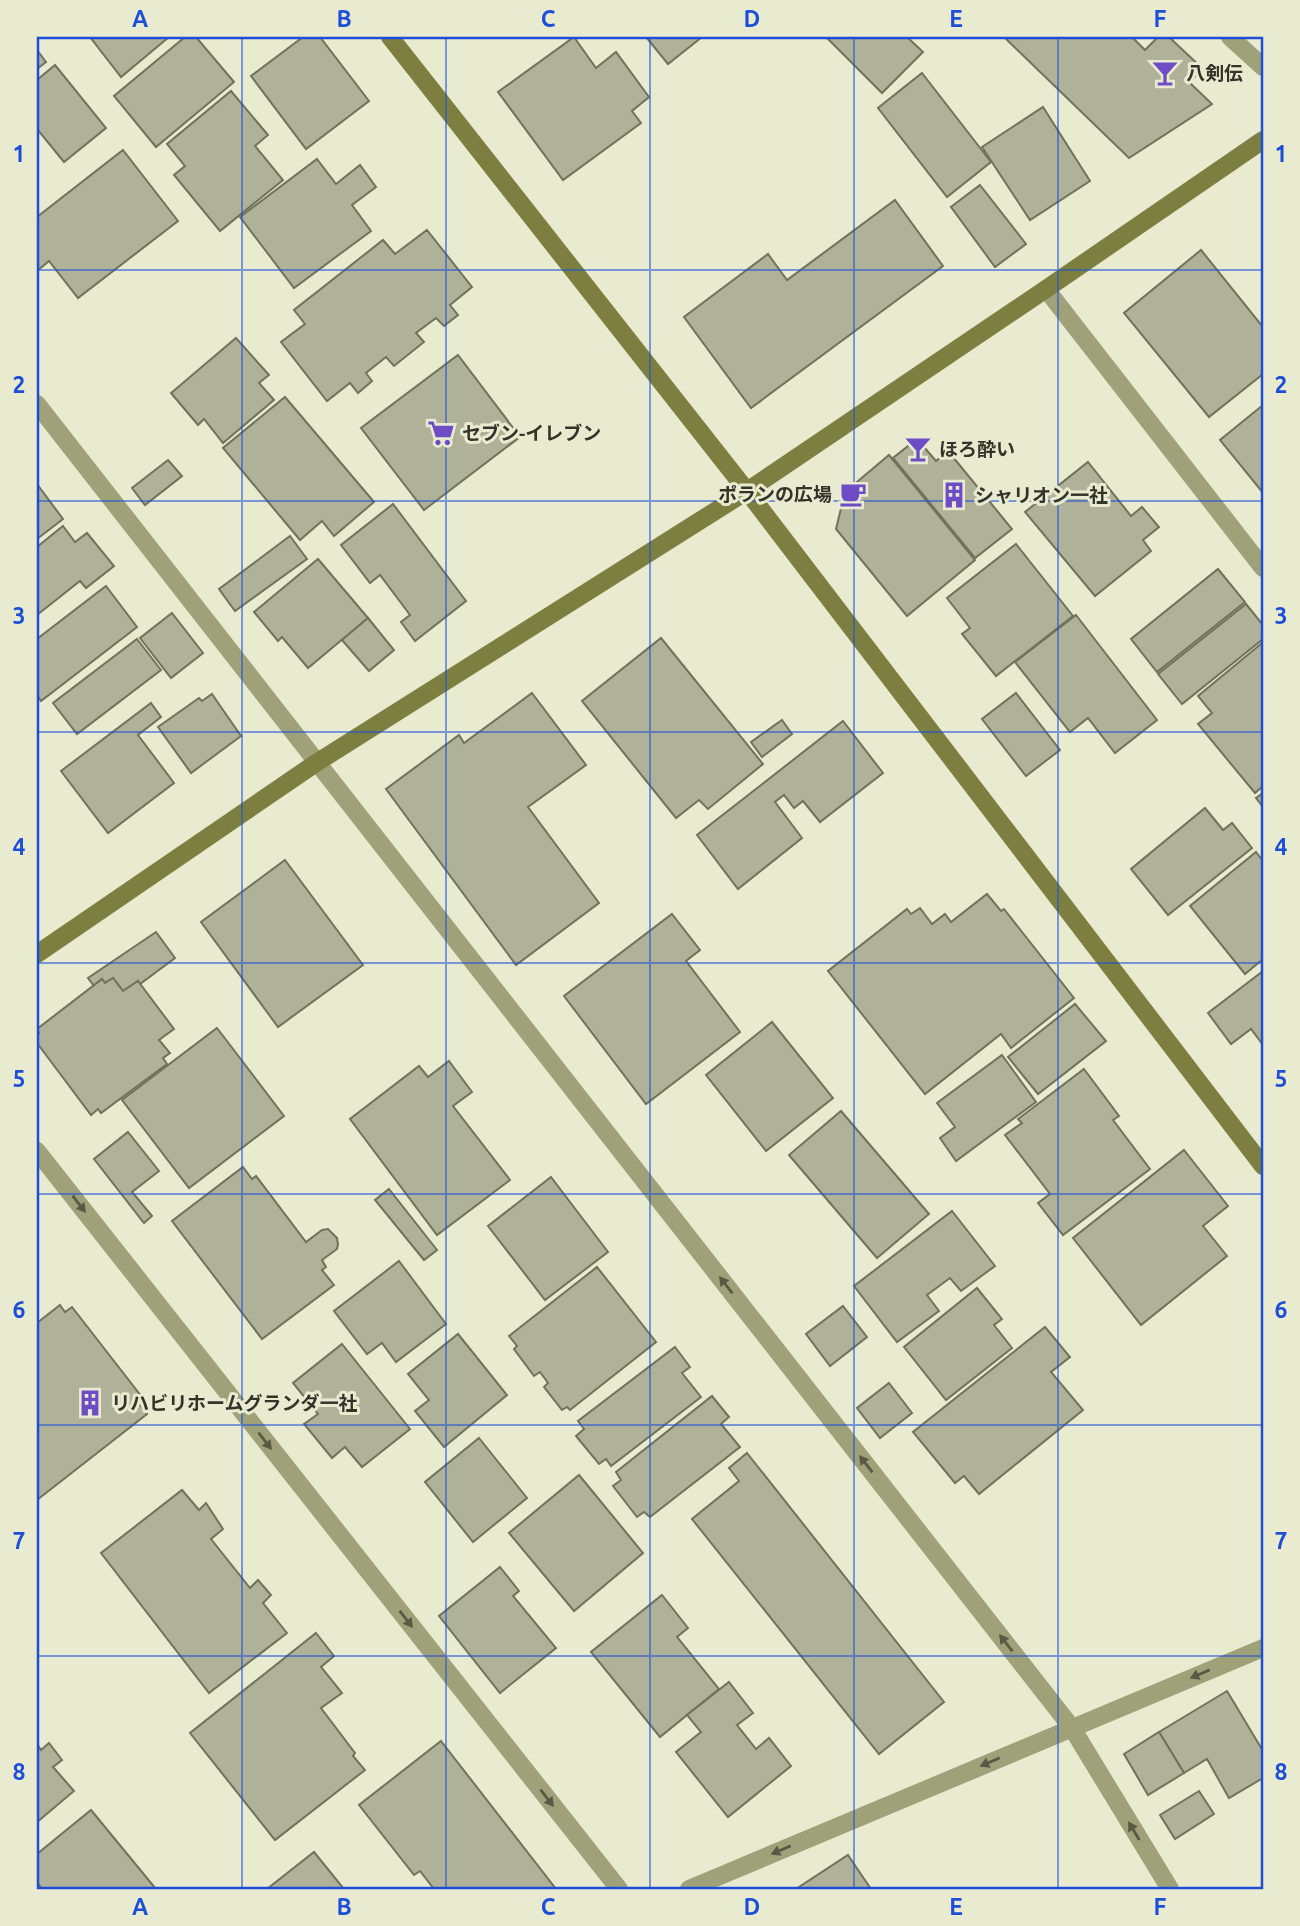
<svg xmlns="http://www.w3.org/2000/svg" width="1300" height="1926" viewBox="0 0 1300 1926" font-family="Ubuntu,'Noto Sans JP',sans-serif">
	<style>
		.building { fill: #afb198; stroke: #70725b; stroke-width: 2 }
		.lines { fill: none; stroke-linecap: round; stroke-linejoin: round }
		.street { stroke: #9fa279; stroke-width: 18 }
		.secondary { stroke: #7c7f3f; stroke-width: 18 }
		.oneway { fill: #585a45 }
		.grid { fill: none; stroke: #1d4ed8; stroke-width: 2; stroke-opacity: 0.55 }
		.labels { text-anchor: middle; stroke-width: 6; stroke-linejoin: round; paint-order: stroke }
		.poi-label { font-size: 19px; font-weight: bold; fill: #323329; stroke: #e9ebd1; text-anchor: start }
		.neatline { fill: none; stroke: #1d4ed8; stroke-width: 2.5 }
		.grid-label { font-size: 23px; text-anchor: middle; font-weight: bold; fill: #1d4ed8 }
	</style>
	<rect width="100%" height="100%" fill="#e9ebd1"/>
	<g class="building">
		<polygon points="90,37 169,37 121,77"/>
		<polygon points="185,37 196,37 234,82 156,147 114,96"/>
		<polygon points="303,37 320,37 369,101 306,149 251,76"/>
		<polygon points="574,37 596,68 616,52 649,97 632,111 641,123 563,180 498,92"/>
		<polygon points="646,37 702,37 668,64"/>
		<polygon points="826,37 907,37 923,52 882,93"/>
		<polygon points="1004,37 1132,37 1145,50 1158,37 1169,37 1203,69 1189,82 1212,104 1129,158"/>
		<polygon points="37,50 46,62 37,69"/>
		<polygon points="55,65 106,128 64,162 37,129 37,80"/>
		<polygon points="922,73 991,162 947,197 878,108"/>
		<polygon points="231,91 268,135 255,146 283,180 220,231 174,175 185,166 167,144"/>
		<polygon points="1043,107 1090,181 1030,220 982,147"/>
		<polygon points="123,150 178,221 78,298 49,261 37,271 37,217"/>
		<polygon points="317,159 336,184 360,165 376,187 352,205 371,231 294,288 240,217"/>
		<polygon points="980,185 1026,244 995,267 951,207"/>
		<polygon points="895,200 943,266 751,408 684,317 768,254 787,280"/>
		<polygon points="427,230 472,287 450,305 458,315 444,326 436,318 416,333 424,342 394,366 386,357 366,373 372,381 358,393 350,383 327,401 281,342 305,324 294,310 383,240 395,254"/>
		<polygon points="1201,250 1263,327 1263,374 1209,417 1124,313"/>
		<polygon points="236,338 269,375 259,383 274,400 223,443 204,419 198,425 171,393"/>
		<polygon points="458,355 520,437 424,510 361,428"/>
		<polygon points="285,397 374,502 334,536 322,521 300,540 223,448"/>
		<polygon points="1263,405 1263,493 1220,440"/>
		<polygon points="917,439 936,461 948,451 1012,529 975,558 893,458"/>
		<polygon points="889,455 975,560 907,616 836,529 845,492"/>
		<polygon points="168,460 182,476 145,505 132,488"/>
		<polygon points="1088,462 1131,516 1142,507 1159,527 1143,540 1151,551 1095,596 1025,512"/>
		<polygon points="37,484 63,519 37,539"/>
		<polygon points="393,504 466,601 415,641 401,622 410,615 380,575 370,583 341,545"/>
		<polygon points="63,526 75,542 87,533 114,566 86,588 80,581 37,615 37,547"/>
		<polygon points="290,536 307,559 235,611 219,589"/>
		<polygon points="1016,544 1073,616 996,676 962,634 970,628 947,598"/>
		<polygon points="318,559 368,618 308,668 282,637 278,641 254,612"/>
		<polygon points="1218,569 1245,602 1157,672 1131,639"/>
		<polygon points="106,586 137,627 41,701 37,695 37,639"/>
		<polygon points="1246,604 1263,625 1263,639 1182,704 1158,674"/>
		<polygon points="172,613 203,653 171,678 140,638"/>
		<polygon points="1076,615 1157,720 1115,753 1088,718 1070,732 1015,662"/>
		<polygon points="368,618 394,650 369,671 342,640"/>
		<polygon points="661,638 763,764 708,809 699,800 676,818 582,701"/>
		<polygon points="137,639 161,670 77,734 53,703"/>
		<polygon points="1262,643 1263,786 1255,793 1198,724 1212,713 1198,696"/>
		<polygon points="532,693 586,765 528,807 599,903 516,965 386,789 459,735 464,743"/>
		<polygon points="1016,693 1060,750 1026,776 982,719"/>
		<polygon points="212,694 241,736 191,773 158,727 199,698 202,701"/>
		<polygon points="151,703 161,717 138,735 174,783 108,833 61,771"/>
		<polygon points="782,720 792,734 762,757 751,742"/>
		<polygon points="843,721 883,773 820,822 803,801 794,808 784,795 775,802 802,838 738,889 697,835"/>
		<polygon points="1263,793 1263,807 1256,798"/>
		<polygon points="1205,808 1223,830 1232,823 1252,848 1168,915 1131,869"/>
		<polygon points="1256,852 1263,861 1263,959 1245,974 1190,906"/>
		<polygon points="285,860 363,965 278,1027 201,922"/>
		<polygon points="987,894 1001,911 1004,909 1074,998 1011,1048 1001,1034 925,1094 828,971 907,909 911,914 920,908 932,924 945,914 951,922"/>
		<polygon points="672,914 700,950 686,961 740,1032 646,1104 564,996"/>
		<polygon points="156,932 175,958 140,984 138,981 123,991 113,978 105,983 102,979 94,986 88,978"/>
		<polygon points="1263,971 1263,1045 1251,1029 1231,1044 1208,1013"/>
		<polygon points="113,978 123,991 138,981 174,1029 159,1040 170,1053 163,1058 167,1064 101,1113 98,1109 91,1115 37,1043 37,1035 39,1033 37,1029 102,979 105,983"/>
		<polygon points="1075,1004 1106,1041 1038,1094 1008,1057"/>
		<polygon points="772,1022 833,1098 766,1151 706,1075"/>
		<polygon points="217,1028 284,1116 189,1188 122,1100"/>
		<polygon points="1002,1055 1036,1102 956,1161 940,1138 955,1127 937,1103"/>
		<polygon points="449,1061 472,1092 453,1106 510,1180 437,1235 350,1119 419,1066 428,1077"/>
		<polygon points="1084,1069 1119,1116 1113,1120 1150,1169 1063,1235 1038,1203 1050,1194 1005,1135 1022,1123 1018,1119"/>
		<polygon points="841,1111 929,1214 877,1258 789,1155"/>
		<polygon points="128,1132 159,1171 132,1192 152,1216 144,1223 94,1159"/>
		<polygon points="1184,1150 1228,1206 1203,1226 1227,1256 1141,1325 1073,1238"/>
		<polygon points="243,1167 252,1179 256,1176 306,1242 322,1230 328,1229 337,1238 338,1244 337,1249 322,1260 326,1267 322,1270 334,1285 262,1339 172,1221"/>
		<polygon points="551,1177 608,1252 545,1300 488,1226"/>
		<polygon points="389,1189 437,1250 424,1260 375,1200"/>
		<polygon points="952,1211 995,1266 961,1291 950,1278 927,1295 939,1311 897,1342 854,1286"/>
		<polygon points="399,1261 446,1324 396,1362 382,1343 367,1354 334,1311"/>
		<polygon points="597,1267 656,1342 570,1410 567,1407 562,1410 544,1387 548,1383 540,1372 534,1376 514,1349 517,1346 509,1336"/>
		<polygon points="977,1288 1002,1319 994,1325 1012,1348 946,1400 904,1347"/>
		<polygon points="60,1305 65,1312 72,1307 145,1401 140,1405 147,1414 37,1500 37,1323"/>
		<polygon points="843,1306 867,1337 830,1366 806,1334"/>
		<polygon points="1045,1327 1070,1357 1051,1372 1083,1410 979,1494 964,1476 955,1483 913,1432"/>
		<polygon points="458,1334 507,1395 444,1447 415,1411 429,1400 408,1374"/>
		<polygon points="342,1344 410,1429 362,1467 345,1447 332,1458 304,1424 318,1414 293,1383"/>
		<polygon points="675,1347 690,1367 682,1373 701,1397 611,1466 606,1459 599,1464 576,1436 584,1429 578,1421"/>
		<polygon points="889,1383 912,1413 880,1438 857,1408"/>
		<polygon points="712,1396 729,1417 721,1424 740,1447 650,1517 644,1512 637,1517 613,1486 621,1480 616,1472"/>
		<polygon points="479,1438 527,1498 473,1542 425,1482"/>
		<polygon points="747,1453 944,1702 879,1754 692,1519 739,1481 729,1468"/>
		<polygon points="579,1475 643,1553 574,1611 509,1533"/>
		<polygon points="182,1490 199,1510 206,1503 223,1529 211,1539 250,1588 258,1580 271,1595 263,1603 287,1633 209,1693 101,1553"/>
		<polygon points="500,1567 519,1591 513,1596 556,1648 500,1693 439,1616"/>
		<polygon points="662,1595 688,1628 677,1637 719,1689 660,1737 591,1652"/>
		<polygon points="316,1633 334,1656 321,1667 342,1693 321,1708 355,1753 353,1756 365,1770 275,1840 190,1733"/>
		<polygon points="729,1682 753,1713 737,1725 756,1749 769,1738 791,1766 728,1817 676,1752 701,1732 687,1715"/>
		<polygon points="1227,1691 1263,1751 1263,1778 1229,1798 1207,1759 1184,1773 1159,1732"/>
		<polygon points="1159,1732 1184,1773 1148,1795 1124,1754"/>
		<polygon points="441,1741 556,1889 434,1889 420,1871 414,1875 359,1805"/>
		<polygon points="49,1743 62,1760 53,1767 74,1791 37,1822 37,1744 41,1750"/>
		<polygon points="1199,1791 1214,1814 1175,1839 1160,1815"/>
		<polygon points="91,1810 156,1889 42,1889 37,1882 37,1854"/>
		<polygon points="314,1852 344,1889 267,1889"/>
		<polygon points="848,1855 871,1889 796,1889"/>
	</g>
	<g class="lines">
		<g class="street">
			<polyline points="1230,37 1263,67"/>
			<polyline points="1046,289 1263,568"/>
			<polyline points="37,404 1072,1728 1170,1889"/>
			<polyline points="37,1151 619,1889"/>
			<polyline points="689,1889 1263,1648"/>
		</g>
		<g class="secondary">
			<polyline points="390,37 747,491 1263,1166"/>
			<polyline points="37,954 316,763 747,491 1046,289 1263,140"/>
		</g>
	</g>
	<defs><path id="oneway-solid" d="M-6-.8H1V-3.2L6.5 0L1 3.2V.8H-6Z" transform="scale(1.75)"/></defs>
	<g class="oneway">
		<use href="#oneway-solid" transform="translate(79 1204) rotate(52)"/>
		<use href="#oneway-solid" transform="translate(726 1285) rotate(-128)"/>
		<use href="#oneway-solid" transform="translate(265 1441) rotate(52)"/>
		<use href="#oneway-solid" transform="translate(866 1464) rotate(-128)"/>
		<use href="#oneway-solid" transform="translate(406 1619) rotate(52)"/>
		<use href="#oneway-solid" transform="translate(1006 1643) rotate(-128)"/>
		<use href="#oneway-solid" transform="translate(1200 1674) rotate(157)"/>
		<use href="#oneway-solid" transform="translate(990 1762) rotate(157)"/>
		<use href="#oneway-solid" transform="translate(547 1798) rotate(52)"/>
		<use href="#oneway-solid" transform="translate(1134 1831) rotate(-121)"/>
		<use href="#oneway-solid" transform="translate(781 1850) rotate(157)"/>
	</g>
	<path class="grid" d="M242 37V1889M446 37V1889M650 37V1889M854 37V1889M1058 37V1889M37 270H1263M37 501H1263M37 732H1263M37 963H1263M37 1194H1263M37 1425H1263M37 1656H1263"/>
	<defs>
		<g id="bar-bare" transform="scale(2.1)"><path d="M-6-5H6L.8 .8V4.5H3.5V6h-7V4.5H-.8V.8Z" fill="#6e4cc5" stroke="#e9ebd1" stroke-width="2.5" paint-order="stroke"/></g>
		<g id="supermarket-bare" transform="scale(2.1)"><path d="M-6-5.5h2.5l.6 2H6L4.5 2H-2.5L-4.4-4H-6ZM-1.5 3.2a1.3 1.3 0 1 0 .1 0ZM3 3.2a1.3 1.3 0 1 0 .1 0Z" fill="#6e4cc5" stroke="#e9ebd1" stroke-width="2.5" paint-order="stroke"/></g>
		<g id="cafe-bare" transform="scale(2.1)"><path d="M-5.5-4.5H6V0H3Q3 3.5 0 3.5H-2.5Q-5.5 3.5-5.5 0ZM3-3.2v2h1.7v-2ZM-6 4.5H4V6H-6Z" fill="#6e4cc5" stroke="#e9ebd1" stroke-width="2.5" paint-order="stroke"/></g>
		<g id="building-bare" transform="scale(2.1)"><path d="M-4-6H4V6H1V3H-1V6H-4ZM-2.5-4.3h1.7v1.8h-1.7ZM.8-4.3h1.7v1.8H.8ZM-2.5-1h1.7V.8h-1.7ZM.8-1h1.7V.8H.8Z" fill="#6e4cc5" stroke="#e9ebd1" stroke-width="2.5" paint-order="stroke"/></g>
	</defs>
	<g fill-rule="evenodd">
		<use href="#bar-bare" x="1165" y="73"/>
		<use href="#supermarket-bare" x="441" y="433"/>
		<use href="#bar-bare" x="918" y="449"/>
		<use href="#cafe-bare" x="853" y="494"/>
		<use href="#building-bare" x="954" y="495"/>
		<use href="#building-bare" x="90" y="1403"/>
	</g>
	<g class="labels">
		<g class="poi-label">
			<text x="1186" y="80">八剣伝</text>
			<text x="462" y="440">セブン-イレブン</text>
			<text x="939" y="456">ほろ酔い</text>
			<text x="832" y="501" text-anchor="end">ポランの広場</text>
			<text x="975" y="502">シャリオン一社</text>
			<text x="111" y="1410">リハビリホームグランダ一社</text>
		</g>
	</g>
	<rect width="1300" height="1926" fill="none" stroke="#e9ebd1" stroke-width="77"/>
	<rect x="38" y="38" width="1224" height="1850" class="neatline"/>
	<g class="grid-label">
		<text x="140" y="27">A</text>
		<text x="344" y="27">B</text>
		<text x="548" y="27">C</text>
		<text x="752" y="27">D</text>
		<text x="956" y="27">E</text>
		<text x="1160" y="27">F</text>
		<text x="19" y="162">1</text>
		<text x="1281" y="162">1</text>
		<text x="19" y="393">2</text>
		<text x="1281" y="393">2</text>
		<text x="19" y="624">3</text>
		<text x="1281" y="624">3</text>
		<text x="19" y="855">4</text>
		<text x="1281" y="855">4</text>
		<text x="19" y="1087">5</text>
		<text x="1281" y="1087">5</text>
		<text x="19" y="1318">6</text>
		<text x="1281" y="1318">6</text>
		<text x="19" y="1549">7</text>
		<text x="1281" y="1549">7</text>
		<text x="19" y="1780">8</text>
		<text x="1281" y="1780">8</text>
		<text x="140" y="1915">A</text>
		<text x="344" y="1915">B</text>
		<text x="548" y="1915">C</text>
		<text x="752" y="1915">D</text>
		<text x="956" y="1915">E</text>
		<text x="1160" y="1915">F</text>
	</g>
</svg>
